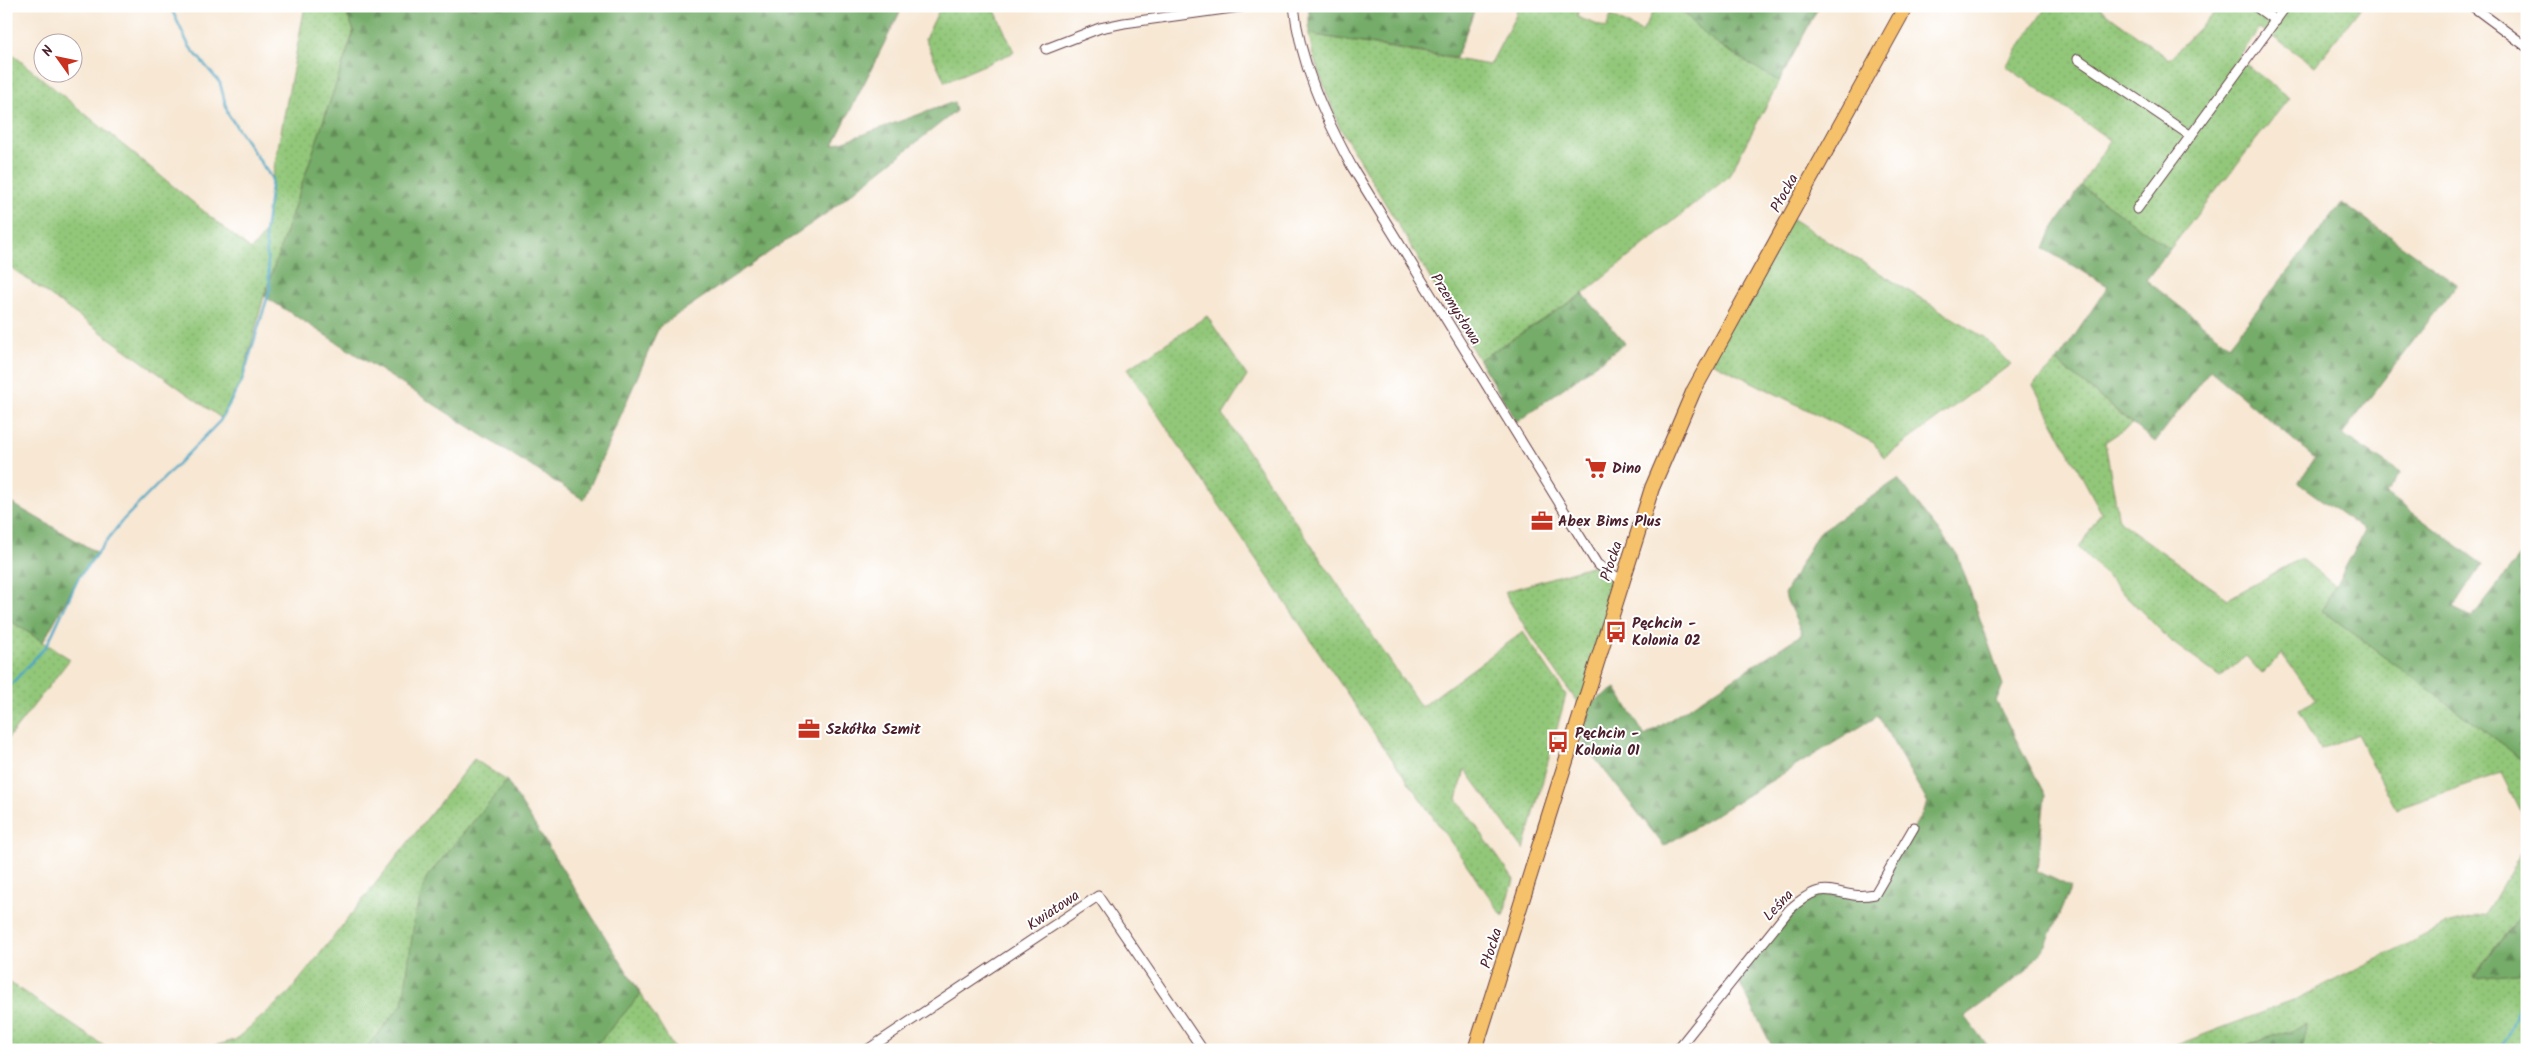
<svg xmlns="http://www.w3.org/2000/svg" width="2533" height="1056" viewBox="0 0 2533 1056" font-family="Kalam,sans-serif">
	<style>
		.grass { fill: url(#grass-dots); stroke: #6e7352 }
		.forest { fill: url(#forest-firs); stroke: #60664a }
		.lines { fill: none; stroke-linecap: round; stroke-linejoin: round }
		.stream { stroke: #47a6c6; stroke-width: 2.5 }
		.minor-casing { stroke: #643d44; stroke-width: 11 }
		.primary-casing { stroke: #643d44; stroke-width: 16 }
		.minor { stroke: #fff; stroke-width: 9 }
		.primary { stroke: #f5c16b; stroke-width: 14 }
		.labels { text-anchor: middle; stroke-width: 4; stroke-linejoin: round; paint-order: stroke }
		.street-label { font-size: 15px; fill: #4a1f2b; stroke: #fff }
		.poi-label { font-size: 15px; font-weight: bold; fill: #4a1f2b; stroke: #fff; text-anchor: start }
	</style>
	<defs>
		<pattern id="grass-dots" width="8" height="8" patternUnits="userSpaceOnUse" patternTransform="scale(1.25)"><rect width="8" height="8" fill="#92c779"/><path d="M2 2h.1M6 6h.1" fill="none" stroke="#7faa69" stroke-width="1.8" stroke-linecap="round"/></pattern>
		<pattern id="forest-firs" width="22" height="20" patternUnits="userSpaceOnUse" patternTransform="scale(1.25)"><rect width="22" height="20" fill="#75ac69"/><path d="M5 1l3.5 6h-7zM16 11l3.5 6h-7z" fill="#628b57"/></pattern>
	</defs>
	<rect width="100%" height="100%" fill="#fff"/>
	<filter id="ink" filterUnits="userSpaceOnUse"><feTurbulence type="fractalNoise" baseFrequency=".02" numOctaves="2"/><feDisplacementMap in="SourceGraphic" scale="10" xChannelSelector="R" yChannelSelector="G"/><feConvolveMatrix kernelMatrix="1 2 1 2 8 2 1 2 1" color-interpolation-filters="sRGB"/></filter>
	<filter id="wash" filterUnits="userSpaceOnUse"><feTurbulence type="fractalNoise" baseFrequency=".0096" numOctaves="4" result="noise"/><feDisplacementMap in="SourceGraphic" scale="20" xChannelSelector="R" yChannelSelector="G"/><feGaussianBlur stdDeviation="1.12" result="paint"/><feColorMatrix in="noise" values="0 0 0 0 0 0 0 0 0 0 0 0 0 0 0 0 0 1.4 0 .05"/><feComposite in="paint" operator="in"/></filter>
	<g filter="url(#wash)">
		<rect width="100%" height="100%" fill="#f7e7d3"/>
		<g class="grass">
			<polygon points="305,6 344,6 354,31 264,296 242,379 221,418 6,264 6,49 251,250 265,233 272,179"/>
			<polygon points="941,6 993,6 1014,52 945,82 925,39"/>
			<polygon points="1517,6 1579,6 1577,17 1606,28 1611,16 1642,32 1656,6 1683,6 1685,14 1779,82 1728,177 1583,294 1479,360 1339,126 1313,56 1309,34 1490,65 1516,15"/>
			<polygon points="2047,6 2097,6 2169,59 2221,6 2362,6 2315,66 2260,28 2238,58 2289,98 2170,249 2081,186 2110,140 2006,66"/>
			<polygon points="1789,217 1985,338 2011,364 1884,458 1874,443 1710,361"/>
			<polygon points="1207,316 1247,376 1223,415 1421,707 1523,632 1566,695 1524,850 1465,769 1457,799 1514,880 1503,916 1378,739 1127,369"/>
			<polygon points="2057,362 2132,424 2105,442 2119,521 2228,599 2301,558 2335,586 2322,610 2527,763 2527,825 2501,773 2396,809 2357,734 2320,750 2299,709 2316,700 2282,654 2262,674 2246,656 2220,677 2172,642 2079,548 2101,512 2033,385"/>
			<polygon points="1597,564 1621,580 1582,709 1527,630 1504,592"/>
			<polygon points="6,618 70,659 6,741"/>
			<polygon points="474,759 507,781 427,877 415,915 404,1003 368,1046 356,1050 200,1050 235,1040 289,993"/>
			<polygon points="2527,843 2527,906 2473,976 2527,972 2527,1050 2447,1050 2429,1041 2417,1050 2301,1050 2306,1025 2232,1050 2163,1050 2293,1001 2447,924 2486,914"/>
			<polygon points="6,980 110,1050 6,1050"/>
			<polygon points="641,994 675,1050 592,1050"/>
		</g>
		<g class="forest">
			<polygon points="344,6 903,6 833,145 954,102 956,111 824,215 659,327 584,500 264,296 354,31"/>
			<polygon points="1330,6 1476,6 1456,58 1309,34 1309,8"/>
			<path d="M1683 6H1819L1779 82C1752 63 1693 37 1683 6Z"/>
			<polygon points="2081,186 2170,249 2146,280 2229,345 2342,203 2457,284 2342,434 2401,473 2386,493 2482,564 2453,608 2472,617 2527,547 2527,763 2322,610 2365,531 2298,483 2315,458 2210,370 2155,442 2057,362 2108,286 2044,249 2051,232"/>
			<polygon points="1583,294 1625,343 1517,422 1479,360"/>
			<polygon points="1898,479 1958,556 2003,685 1996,701 2045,795 2037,871 2071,887 2046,945 2024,973 1965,1016 1990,1050 1774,1050 1736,976 1789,910 1820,889 1875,894 1928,803 1878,716 1664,846 1575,733 1582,709 1616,688 1645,736 1802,634 1784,594 1818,533"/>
			<polygon points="6,500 98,553 79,577 43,642 6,618"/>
			<polygon points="507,781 641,994 592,1050 356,1050 368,1046 403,1003 415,915 427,877"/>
			<polygon points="2527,906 2527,972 2473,977"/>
			<polygon points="2306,1025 2301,1050 2232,1050"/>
		</g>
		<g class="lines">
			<g class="stream">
				<polyline points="6,690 47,645 79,577 122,521 220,421 242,381 270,289 265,233 272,179 228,114 220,83 189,46 170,6"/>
				<polyline points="2500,1050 2508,1036 2527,985"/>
			</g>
		</g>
	</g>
	<g filter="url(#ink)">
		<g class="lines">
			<g class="minor-casing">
				<g id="minor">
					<path d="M1294 6C1300 64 1325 117 1352 167L1597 564 1621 580"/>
					<polyline points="2255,6 2276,21"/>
					<polyline points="2472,6 2527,47"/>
					<polyline points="1046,49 1100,28 1124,23 1247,6"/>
					<polyline points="2078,59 2191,136"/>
					<polyline points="2137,209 2286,6"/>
					<polyline points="867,1050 1098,896 1203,1050"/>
					<path d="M1677 1050 1789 910C1831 872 1833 902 1875 894L1914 827"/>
				</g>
			</g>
			<g class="primary-casing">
				<polyline id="primary" points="1475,1050 1652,488 1694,390 1906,6"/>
			</g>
			<use href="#minor" class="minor"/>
			<use href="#primary" class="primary"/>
		</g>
	</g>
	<defs>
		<g id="supermarket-bare" transform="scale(1.725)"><path d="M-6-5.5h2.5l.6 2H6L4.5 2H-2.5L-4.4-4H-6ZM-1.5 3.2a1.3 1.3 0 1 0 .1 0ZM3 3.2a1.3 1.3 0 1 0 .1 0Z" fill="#c8321e" stroke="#fff" stroke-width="2.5" paint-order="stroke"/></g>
		<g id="office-bare" transform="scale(1.725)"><path d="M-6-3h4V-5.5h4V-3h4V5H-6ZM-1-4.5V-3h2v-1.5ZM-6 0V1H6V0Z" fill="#c8321e" stroke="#fff" stroke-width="2.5" paint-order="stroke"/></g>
		<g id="bus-bare" transform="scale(1.725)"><path d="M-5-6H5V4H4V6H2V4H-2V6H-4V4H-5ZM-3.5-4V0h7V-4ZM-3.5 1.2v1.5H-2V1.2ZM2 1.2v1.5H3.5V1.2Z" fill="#c8321e" stroke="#fff" stroke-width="2.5" paint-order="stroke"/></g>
	</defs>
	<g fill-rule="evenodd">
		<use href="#supermarket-bare" x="1596" y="468"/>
		<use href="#office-bare" x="1542" y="521"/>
		<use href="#bus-bare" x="1616" y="632"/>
		<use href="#office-bare" x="809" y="729"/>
		<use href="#bus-bare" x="1558" y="742"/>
	</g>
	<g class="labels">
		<g class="street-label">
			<text transform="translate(1784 193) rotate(-61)" y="5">Płocka</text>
			<text transform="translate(1456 309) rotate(58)" y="5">Przemysłowa</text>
			<text transform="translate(1611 561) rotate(-72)" y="5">Płocka</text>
			<text transform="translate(1778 905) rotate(-47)" y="5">Leśna</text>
			<text transform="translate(1053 910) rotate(-34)" y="5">Kwiatowa</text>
			<text transform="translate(1491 948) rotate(-73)" y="5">Płocka</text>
		</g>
		<g class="poi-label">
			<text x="1612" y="473">Dino</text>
			<text x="1558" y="526">Abex Bims Plus</text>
			<text x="1632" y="628">Pęchcin -<tspan x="1632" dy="17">Kolonia 02</tspan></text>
			<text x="826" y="734">Szkółka Szmit</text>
			<text x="1575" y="738">Pęchcin -<tspan x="1575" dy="17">Kolonia 01</tspan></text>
		</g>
	</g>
	<rect width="2533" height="1056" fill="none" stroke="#fff" stroke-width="25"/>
	<g transform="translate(58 58) rotate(303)"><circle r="24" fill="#ffffff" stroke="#b7a5aa"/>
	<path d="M0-4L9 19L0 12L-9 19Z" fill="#c8321e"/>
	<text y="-8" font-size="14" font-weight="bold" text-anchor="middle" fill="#4a1f2b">N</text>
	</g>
</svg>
